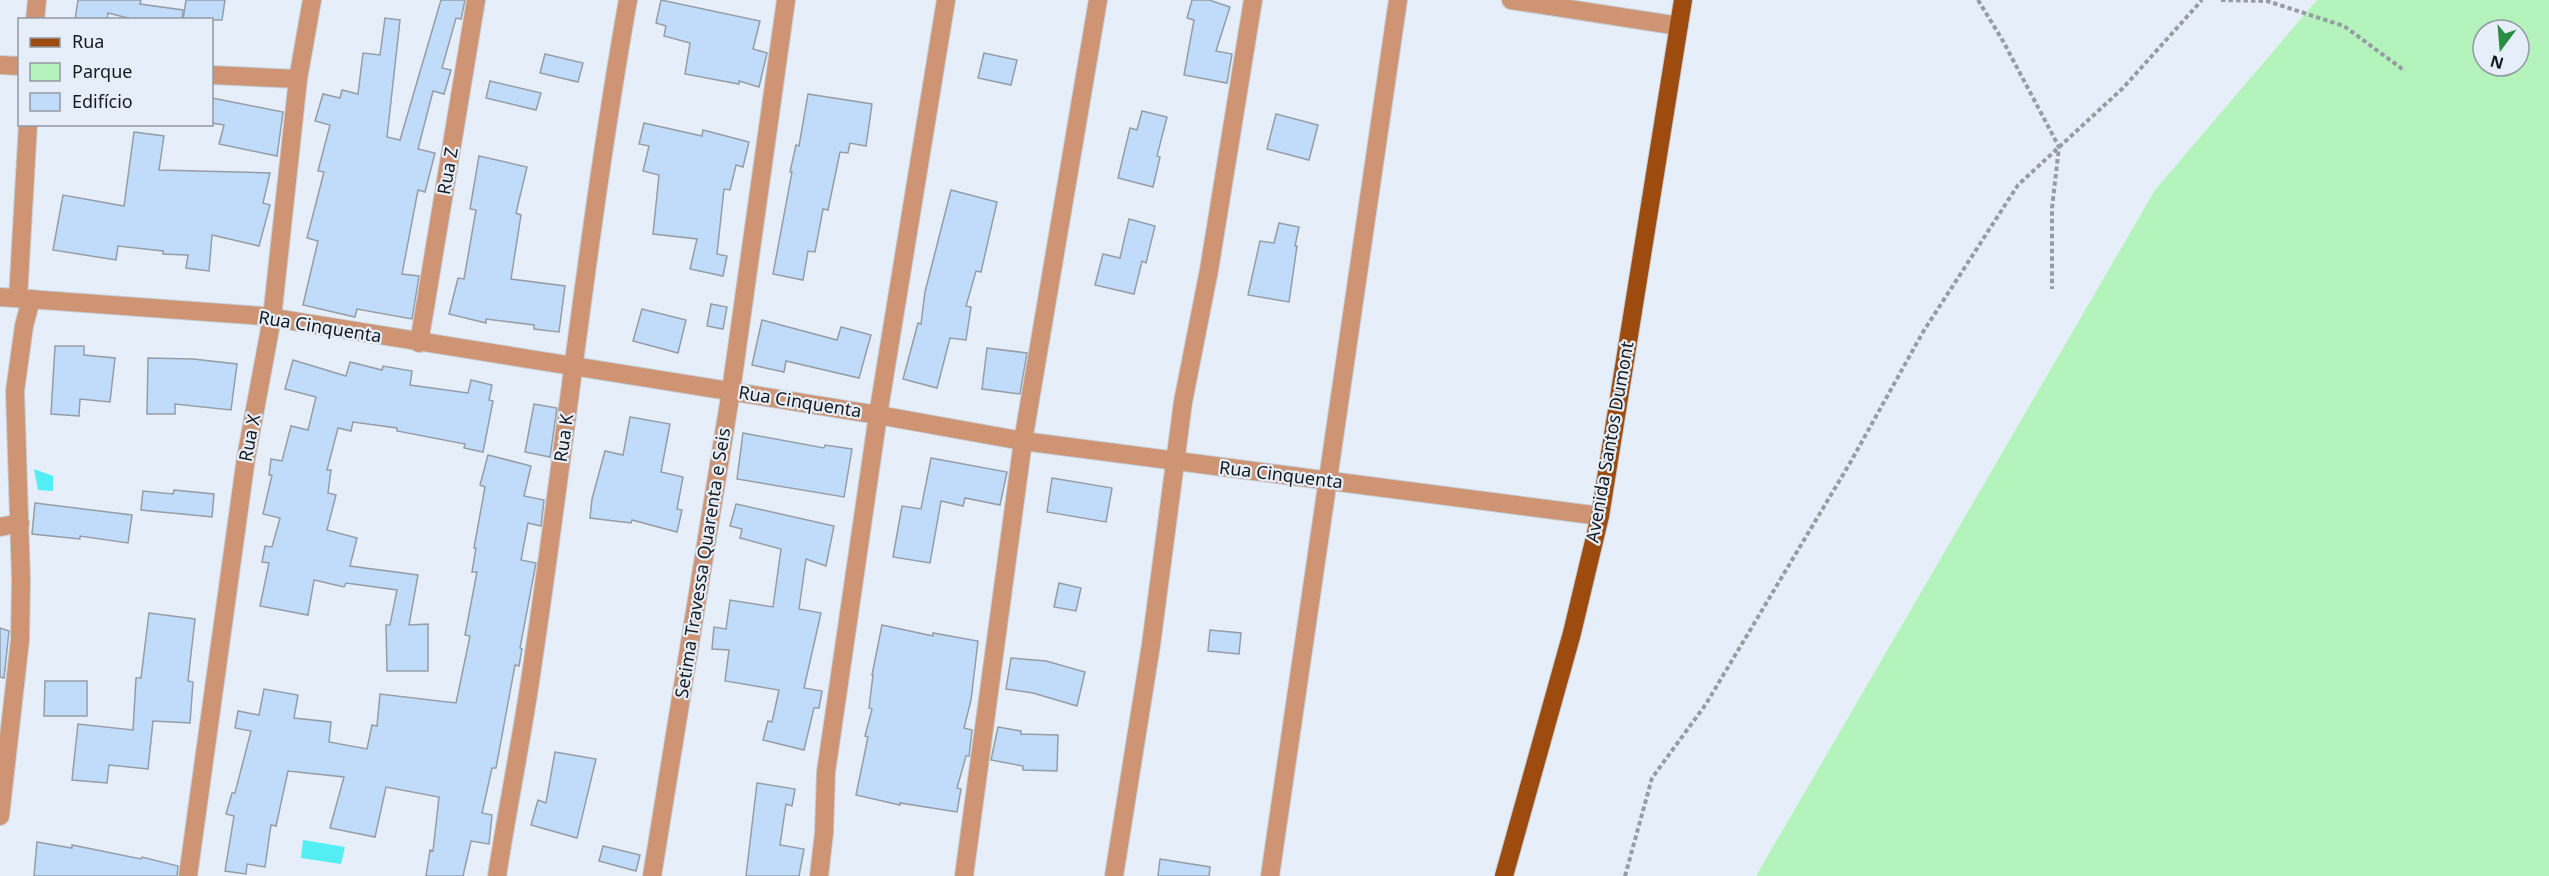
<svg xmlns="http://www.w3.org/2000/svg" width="2549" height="876" viewBox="0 0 2549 876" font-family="'Noto Sans',sans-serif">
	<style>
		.green { fill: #b5f3bc; fill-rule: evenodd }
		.water { fill: #53eef3 }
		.building { fill: #c1dcfa; stroke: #959da6; stroke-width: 1.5 }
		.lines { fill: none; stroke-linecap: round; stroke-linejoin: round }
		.minor-casing { stroke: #c5cdd6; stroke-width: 20 }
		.major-casing { stroke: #c5cdd6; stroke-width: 20 }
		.path { stroke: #969ca4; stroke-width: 4; stroke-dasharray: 4.5 3; stroke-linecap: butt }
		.minor { stroke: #ce9473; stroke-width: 18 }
		.major { stroke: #9d4b0e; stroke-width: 18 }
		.labels { text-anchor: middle; stroke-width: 4.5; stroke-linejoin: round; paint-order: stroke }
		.street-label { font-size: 18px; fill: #16191d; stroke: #e6eff9 }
	</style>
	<rect width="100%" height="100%" fill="#e6eff9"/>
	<path class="green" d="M2317 0H2549V876H1756L2155 190ZM2483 30H2519V66H2483Z"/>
	<g class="water">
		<polygon points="34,469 53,476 53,491 38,490"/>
		<polygon points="303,840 345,847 341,864 301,858"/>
	</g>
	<g class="building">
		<polygon points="78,0 141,0 140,4 183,10 182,20 136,20 108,13 107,20 75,20"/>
		<polygon points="186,0 225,0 222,20 183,20"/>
		<polygon points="441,0 465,0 461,19 456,18 442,68 451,70 444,94 433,91 418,149 435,153 425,192 418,190 402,274 419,276 412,319 357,309 355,317 303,305 318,241 307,238 324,172 318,171 330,125 315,121 323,94 340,98 342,90 358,94 363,53 380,55 385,18 400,20 387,137 400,140"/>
		<polygon points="661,0 760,21 753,49 767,53 759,87 739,81 739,84 685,74 690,43 664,36 666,26 656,23"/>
		<polygon points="1192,0 1209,0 1230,7 1216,51 1232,54 1227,83 1184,75 1194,20 1187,18"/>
		<polygon points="984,53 1017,60 1011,85 978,78"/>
		<polygon points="545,54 583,63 578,82 540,73"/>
		<polygon points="490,81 541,93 536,110 486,98"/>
		<polygon points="808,94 872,104 866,146 850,143 848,153 840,152 828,210 823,209 815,252 808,251 803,280 773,274 792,172 790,172 796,145 799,146"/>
		<polygon points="212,98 283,112 277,156 219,144 224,125 212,123"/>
		<polygon points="1142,111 1167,117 1157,156 1160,157 1153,187 1118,178 1130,128 1137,130"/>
		<polygon points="1276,114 1318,125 1309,160 1267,149"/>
		<polygon points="644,123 702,136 703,130 749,142 743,167 736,165 730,190 724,189 717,254 727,256 723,276 690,269 697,239 653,234 659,175 643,171 649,146 639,144"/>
		<polygon points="134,132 164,136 159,170 270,173 263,203 270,205 259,246 212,235 209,271 186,268 188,255 163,254 163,251 118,246 116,260 53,250 63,195 124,206"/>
		<polygon points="479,156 527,167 516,213 521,215 511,279 565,286 559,332 534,329 534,325 486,319 486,323 449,314 458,278 464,279 476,210 470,209"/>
		<polygon points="951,190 997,202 981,272 976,271 966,306 971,307 966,340 950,338 937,388 903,379 918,323 921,324 925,292"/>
		<polygon points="1129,219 1155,226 1146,263 1142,261 1134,294 1095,285 1103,254 1120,258"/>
		<polygon points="1279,223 1299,227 1295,246 1297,246 1289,302 1248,295 1260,241 1274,243"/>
		<polygon points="711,304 727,307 723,329 707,326"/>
		<polygon points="642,309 686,320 678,353 633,341"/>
		<polygon points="762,320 837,340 841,327 871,335 859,378 786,361 784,372 752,365"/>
		<polygon points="55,346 84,346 84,355 115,358 110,402 80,399 79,416 51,414"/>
		<polygon points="987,348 1027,353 1020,394 982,389"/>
		<polygon points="148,358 193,359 237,364 231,410 175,404 175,414 147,414"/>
		<polygon points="293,360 346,376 350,362 382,370 383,366 412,371 410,385 468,393 471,380 492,385 489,400 493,401 483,452 464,448 465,444 397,431 397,428 353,422 351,431 338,428 327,470 331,470 328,493 336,495 327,530 357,538 350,566 418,575 409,625 428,624 428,671 387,671 386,625 390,625 397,590 346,583 344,587 314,580 308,615 260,606 269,563 262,562 265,546 272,547 280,518 263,514 272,475 269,475 271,459 282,461 291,426 308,430 316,397 285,389"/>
		<polygon points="534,404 557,408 550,457 525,452"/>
		<polygon points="630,417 670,424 661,472 683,477 677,509 682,510 677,532 632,520 631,523 590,518 592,499 605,451 623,455"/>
		<polygon points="743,433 824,448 825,445 852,449 844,497 737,479"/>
		<polygon points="488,455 531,466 524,496 544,500 541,526 528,523 521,560 536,563 520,648 522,649 519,666 515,665 496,768 492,768 482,813 492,815 489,844 471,841 463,876 426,876 430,850 433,851 439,797 386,787 375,837 330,828 344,777 288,771 276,826 271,825 265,867 247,864 246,874 225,871 234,816 226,814 232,793 235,793 251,731 235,728 238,711 259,715 264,689 298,695 294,718 331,722 329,742 367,749 372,725 377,726 380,694 456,703 470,636 465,635 477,572 472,572 476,548 474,548 485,487 480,485"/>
		<polygon points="931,458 1007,472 1000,505 965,498 963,506 941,501 930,563 893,557 902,506 921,509"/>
		<polygon points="1052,478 1112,488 1106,522 1047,512"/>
		<polygon points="174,490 214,494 212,517 141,510 143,491 173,494"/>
		<polygon points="35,503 132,515 128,543 80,536 80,539 32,534"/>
		<polygon points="736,504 834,526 826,566 806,559 799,609 821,613 804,688 822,691 819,708 814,708 804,750 763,740 768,721 772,722 779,690 725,681 729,650 712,649 714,627 726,629 730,600 773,607 781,549 740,538 742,529 730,526"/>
		<polygon points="1059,583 1081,588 1076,611 1054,607"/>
		<polygon points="149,613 195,619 188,681 193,682 190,723 153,721 148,769 109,765 107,783 72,780 78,724 133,730 136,678 141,678"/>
		<polygon points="882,625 933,636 933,633 978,641 971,700 964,728 972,730 969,756 966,756 957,788 961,789 957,812 900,803 900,805 856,795 868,737 865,736 872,709 869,708 873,675 872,675"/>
		<polygon points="0,628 9,631 4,678 0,677"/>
		<polygon points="1210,630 1241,633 1239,654 1208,651"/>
		<polygon points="1011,658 1046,661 1085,672 1077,706 1033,693 1006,689"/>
		<polygon points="45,681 87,681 87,716 44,716"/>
		<polygon points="998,727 1021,731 1021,734 1058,735 1057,771 1023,770 1023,766 991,760"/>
		<polygon points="555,752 596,759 577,838 531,825 538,800 546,803"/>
		<polygon points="757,783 795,789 792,806 786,804 780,845 804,849 799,876 746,876"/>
		<polygon points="37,842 72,848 72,845 141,859 142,857 178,866 177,876 34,876"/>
		<polygon points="603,846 640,855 636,871 599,861"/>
		<polygon points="1160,859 1210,867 1209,876 1158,876"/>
	</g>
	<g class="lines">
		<g class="minor-casing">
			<g id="minor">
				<polyline points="1511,0 1679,26"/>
				<polyline points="35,20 37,0"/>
				<polyline points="0,65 20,66"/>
				<polyline points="212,75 298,79"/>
				<polyline points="0,297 262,316 878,415 1023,441 1600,516"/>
				<polyline points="18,298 28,124"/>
				<polyline points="419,343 476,0"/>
				<polyline points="0,527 20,523"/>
				<polyline points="0,816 20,640 21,579 15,391 24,326 31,299"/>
				<polyline points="188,876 246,458 272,318 298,79 312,0"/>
				<path d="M497 876C508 804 523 733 533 661 566 441 589 219 628 0"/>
				<polyline points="652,876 731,391 786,0"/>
				<polyline points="819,876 824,833 826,772 878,415 946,0"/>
				<polyline points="964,876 1023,441 1098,0"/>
				<polyline points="1114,876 1151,645 1183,402 1209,270 1253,0"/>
				<polyline points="1270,876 1398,0"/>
			</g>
		</g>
		<g class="major-casing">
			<polyline id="major" points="1504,876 1572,633 1600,516 1683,0"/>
		</g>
		<g class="path">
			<polyline points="1978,0 2003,41 2059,147 2052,208 2052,289"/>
			<polyline points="2221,0 2267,1 2344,26 2405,71"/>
			<polyline points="1625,876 1652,778 1706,704 1850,463 1923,332 2018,185 2123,88 2202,0"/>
		</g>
		<use href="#minor" class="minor"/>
		<use href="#major" class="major"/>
	</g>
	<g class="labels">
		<g class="street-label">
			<text transform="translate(448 171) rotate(-80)" y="6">Rua Z</text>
			<text transform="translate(320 327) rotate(9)" y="6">Rua Cinquenta</text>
			<text transform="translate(800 402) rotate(9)" y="6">Rua Cinquenta</text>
			<text transform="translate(250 438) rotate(-79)" y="6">Rua X</text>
			<text transform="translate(564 438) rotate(-82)" y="6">Rua K</text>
			<text transform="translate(1610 442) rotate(-80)" y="6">Avenida Santos Dumont</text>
			<text transform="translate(1281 475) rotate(7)" y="6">Rua Cinquenta</text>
			<text transform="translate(703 563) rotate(-81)" y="6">Setima Travessa Quarenta e Seis</text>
		</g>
	</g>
	<rect x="18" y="18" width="195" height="108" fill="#e6eff9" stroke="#9399a1" stroke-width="1.5"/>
	<rect x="30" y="38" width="30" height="9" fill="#9d4b0e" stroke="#9399a1" stroke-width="1.5"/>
	<text x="72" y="48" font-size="18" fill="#16191d">Rua</text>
	<rect x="30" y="63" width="30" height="18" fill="#b5f3bc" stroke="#9399a1" stroke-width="1.5"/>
	<text x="72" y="78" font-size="18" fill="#16191d">Parque</text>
	<rect x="30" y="93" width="30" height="18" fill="#c1dcfa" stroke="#9399a1" stroke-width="1.5"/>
	<text x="72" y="108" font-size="18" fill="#16191d">Edifício</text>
	<g transform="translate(2501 48) rotate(196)"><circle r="28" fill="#e6eff9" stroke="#9399a1" stroke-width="1.5"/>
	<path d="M0-4.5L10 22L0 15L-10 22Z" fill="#298e44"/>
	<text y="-9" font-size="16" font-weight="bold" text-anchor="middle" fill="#16191d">N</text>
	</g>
</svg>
